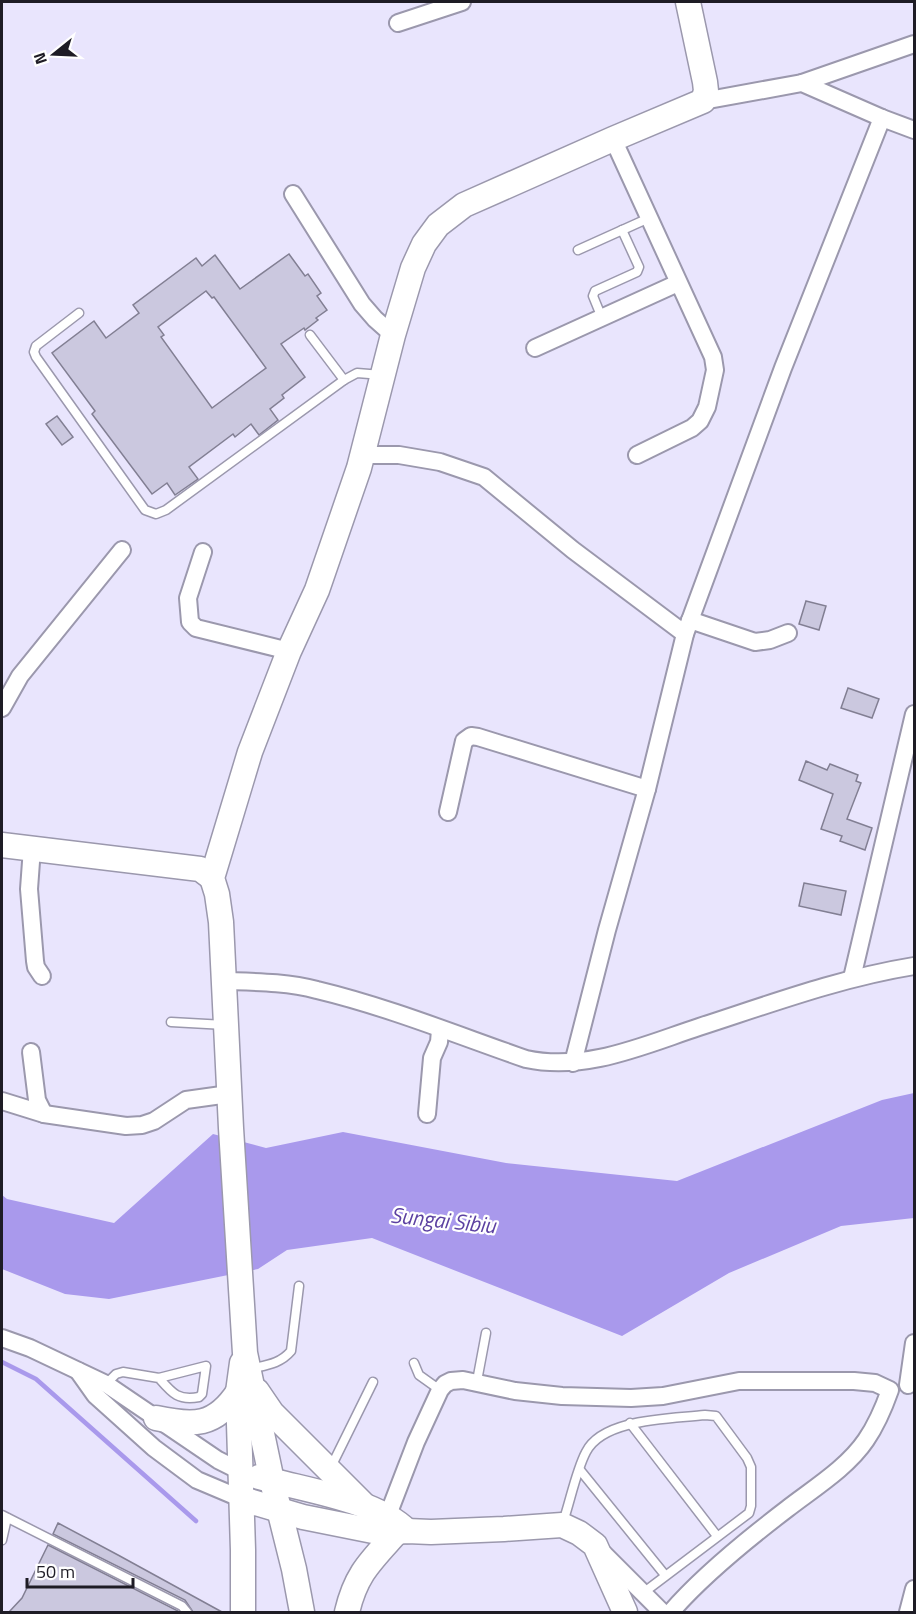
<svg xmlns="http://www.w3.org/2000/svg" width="916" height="1614" viewBox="0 0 916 1614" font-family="'Titillium Web',sans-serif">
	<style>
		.water { fill: #a999ec }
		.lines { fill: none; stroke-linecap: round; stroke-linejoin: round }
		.stream { stroke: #a999ec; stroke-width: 4.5 }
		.building { fill: #cbc8df; stroke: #827f93; stroke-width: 1.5; fill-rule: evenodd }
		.lane-casing { stroke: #9b98ad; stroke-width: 11 }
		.street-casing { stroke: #9b98ad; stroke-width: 20 }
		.secondary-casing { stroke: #9b98ad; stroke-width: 27 }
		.lane { stroke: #fff; stroke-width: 8 }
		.street { stroke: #fff; stroke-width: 16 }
		.secondary { stroke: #fff; stroke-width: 24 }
		.labels { text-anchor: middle; stroke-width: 4.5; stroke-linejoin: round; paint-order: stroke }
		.water-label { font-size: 22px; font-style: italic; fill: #5c41a1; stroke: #fff }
	</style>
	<rect width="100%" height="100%" fill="#e9e5fd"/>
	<polygon class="water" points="914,1093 914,1218 841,1226 729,1273 622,1336 372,1238 287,1250 258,1269 109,1299 65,1294 2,1269 2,1195 7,1199 114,1223 213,1134 266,1148 343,1132 506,1163 677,1181 882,1100"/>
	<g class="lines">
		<polyline class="stream" points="2,1362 36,1379 196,1521"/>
	</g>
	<g class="building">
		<path d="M289 254 305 276 308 274 321 293 317 296 327 310 316 318 318 320 305 330 304 328 281 344 305 377 282 395 284 398 270 409 278 420 259 435 251 424 235 437 233 434 189 467 198 479 175 495 167 483 152 494 92 414 95 411 52 353 94 321 106 338 139 313 133 305 196 258 202 266 215 255 240 289ZM206 291 212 298 214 297 266 368 212 408 161 337 164 335 158 327Z"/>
		<polygon points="57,416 73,437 62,445 46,424"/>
		<polygon points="806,601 826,606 819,630 799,624"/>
		<polygon points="848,688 879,699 872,718 841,708"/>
		<polygon points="806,761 827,770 830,764 858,775 856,781 861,783 847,819 872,828 865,850 840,841 842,836 821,829 833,794 799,780"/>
		<polygon points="804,883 846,891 841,915 799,906"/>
		<polygon points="58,1523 118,1555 222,1612 193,1612 185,1600 53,1534"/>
		<polygon points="48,1545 178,1611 179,1612 9,1612 22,1598"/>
	</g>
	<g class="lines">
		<g class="lane-casing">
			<g id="lane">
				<polyline points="578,250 649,218"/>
				<polyline points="79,313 36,346 34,352 36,357 145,510 156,514 166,510 344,380 357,373 382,375"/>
				<polyline points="602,318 593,296 595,291 637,272 639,267 622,230"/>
				<polyline points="310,335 344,380"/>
				<polyline points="171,1022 225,1025"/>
				<polyline points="414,1363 419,1375 440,1390"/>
				<path d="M250 1369C266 1365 280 1364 291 1351L299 1286"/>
				<polyline points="477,1381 486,1333"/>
				<path d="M106 1384 116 1374 123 1372 159 1378 206 1366 202 1394 199 1397C178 1401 172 1393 159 1378"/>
				<polyline points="630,1423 717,1536"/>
				<polyline points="331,1467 373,1382"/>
				<polyline points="580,1470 665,1575"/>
				<polyline points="2,1515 182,1606 187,1612"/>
				<path d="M563 1522C570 1502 576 1471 586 1452 603 1418 672 1419 705 1415L716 1416 747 1458 751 1467V1506L749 1513 643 1593"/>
				<polyline points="2,1540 7,1518"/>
			</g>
		</g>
		<g class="street-casing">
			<g id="street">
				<polyline points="398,23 462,2"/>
				<polyline points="802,83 914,44"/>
				<polyline points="703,101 802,83 882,118 914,130"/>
				<polyline points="613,139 713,357 715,370 707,407 700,421 692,428 637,455"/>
				<polyline points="293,194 362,304 375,319 393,335"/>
				<polyline points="535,348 678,283"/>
				<polyline points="363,455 399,455 440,462 484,477 573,550 685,634"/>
				<polyline points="203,552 188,598 190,622 196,628 289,651"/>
				<polyline points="690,620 755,642 770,640 788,633"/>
				<polyline points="2,708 20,676 122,550"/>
				<polyline points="448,812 464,741 471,736 478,737 647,789"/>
				<polyline points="32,848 29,889 35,961 36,967 42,976"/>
				<polyline points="852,978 914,714"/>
				<path d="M225 981C256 982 287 982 317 990 388 1007 457 1035 526 1059 586 1072 644 1045 699 1027 770 1004 840 978 914 966"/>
				<polyline points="31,1052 37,1100 44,1114"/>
				<polyline points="573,1063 607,930 647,789 685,634 783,368 882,118"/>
				<polyline points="2,1101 44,1114 126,1126 142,1125 154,1121 186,1100 229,1094"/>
				<polyline points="427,1114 432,1058 439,1042 440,1030"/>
				<polyline points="2,1338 30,1348 106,1384 218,1460 242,1472"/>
				<polyline points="78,1371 95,1395 154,1448 197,1480 242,1499"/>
				<polyline points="908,1385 914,1343"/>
				<path d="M388 1515 416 1442 440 1390 445 1384 451 1381 463 1380 515 1391 562 1396 631 1398 663 1396 739 1381H854L875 1383 890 1390C884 1407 877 1424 866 1440 847 1468 814 1488 787 1509 749 1538 702 1576 671 1612"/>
				<polyline points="604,1554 662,1612"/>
				<polyline points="908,1612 914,1589"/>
			</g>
		</g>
		<g class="secondary-casing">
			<g id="secondary">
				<polyline points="2,845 200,869 212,878"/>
				<polyline points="242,1363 238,1392 243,1550 243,1612"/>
				<polyline points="257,1391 272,1413 362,1503"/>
				<path d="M156 1418C193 1426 215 1427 238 1392"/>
				<path d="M259 1477C303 1490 375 1499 407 1531"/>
				<polyline points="242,1499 303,1517 383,1533 407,1531 431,1532 504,1529 562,1525 579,1533 595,1545 625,1612"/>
				<polyline points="302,1612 294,1569 272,1481 245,1353 231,1128 221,922 217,894 212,878 250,752 289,651 317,590 359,468 393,335 413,268 424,244 438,225 464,205 613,139 703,101 706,91 705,82 688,2"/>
				<path d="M347 1612C356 1574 370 1562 396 1533"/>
			</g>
		</g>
		<use href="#lane" class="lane"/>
		<use href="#street" class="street"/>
		<use href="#secondary" class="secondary"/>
	</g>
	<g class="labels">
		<g class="water-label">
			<text transform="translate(443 1220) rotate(6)" y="8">Sungai Sibiu</text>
		</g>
	</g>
	<rect width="916" height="1614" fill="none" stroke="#1e1c25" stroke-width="6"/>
	<g transform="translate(54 54) rotate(252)" stroke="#ffffff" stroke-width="4.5" paint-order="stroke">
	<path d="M0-4.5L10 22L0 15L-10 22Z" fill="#1e1c25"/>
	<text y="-9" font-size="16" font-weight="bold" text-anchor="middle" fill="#1e1c25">N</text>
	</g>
	<path d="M27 1578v9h106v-9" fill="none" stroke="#1e1c25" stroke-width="3"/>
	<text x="36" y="1578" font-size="18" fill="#1e1c25" stroke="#ffffff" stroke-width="4.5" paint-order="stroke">50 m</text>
</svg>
